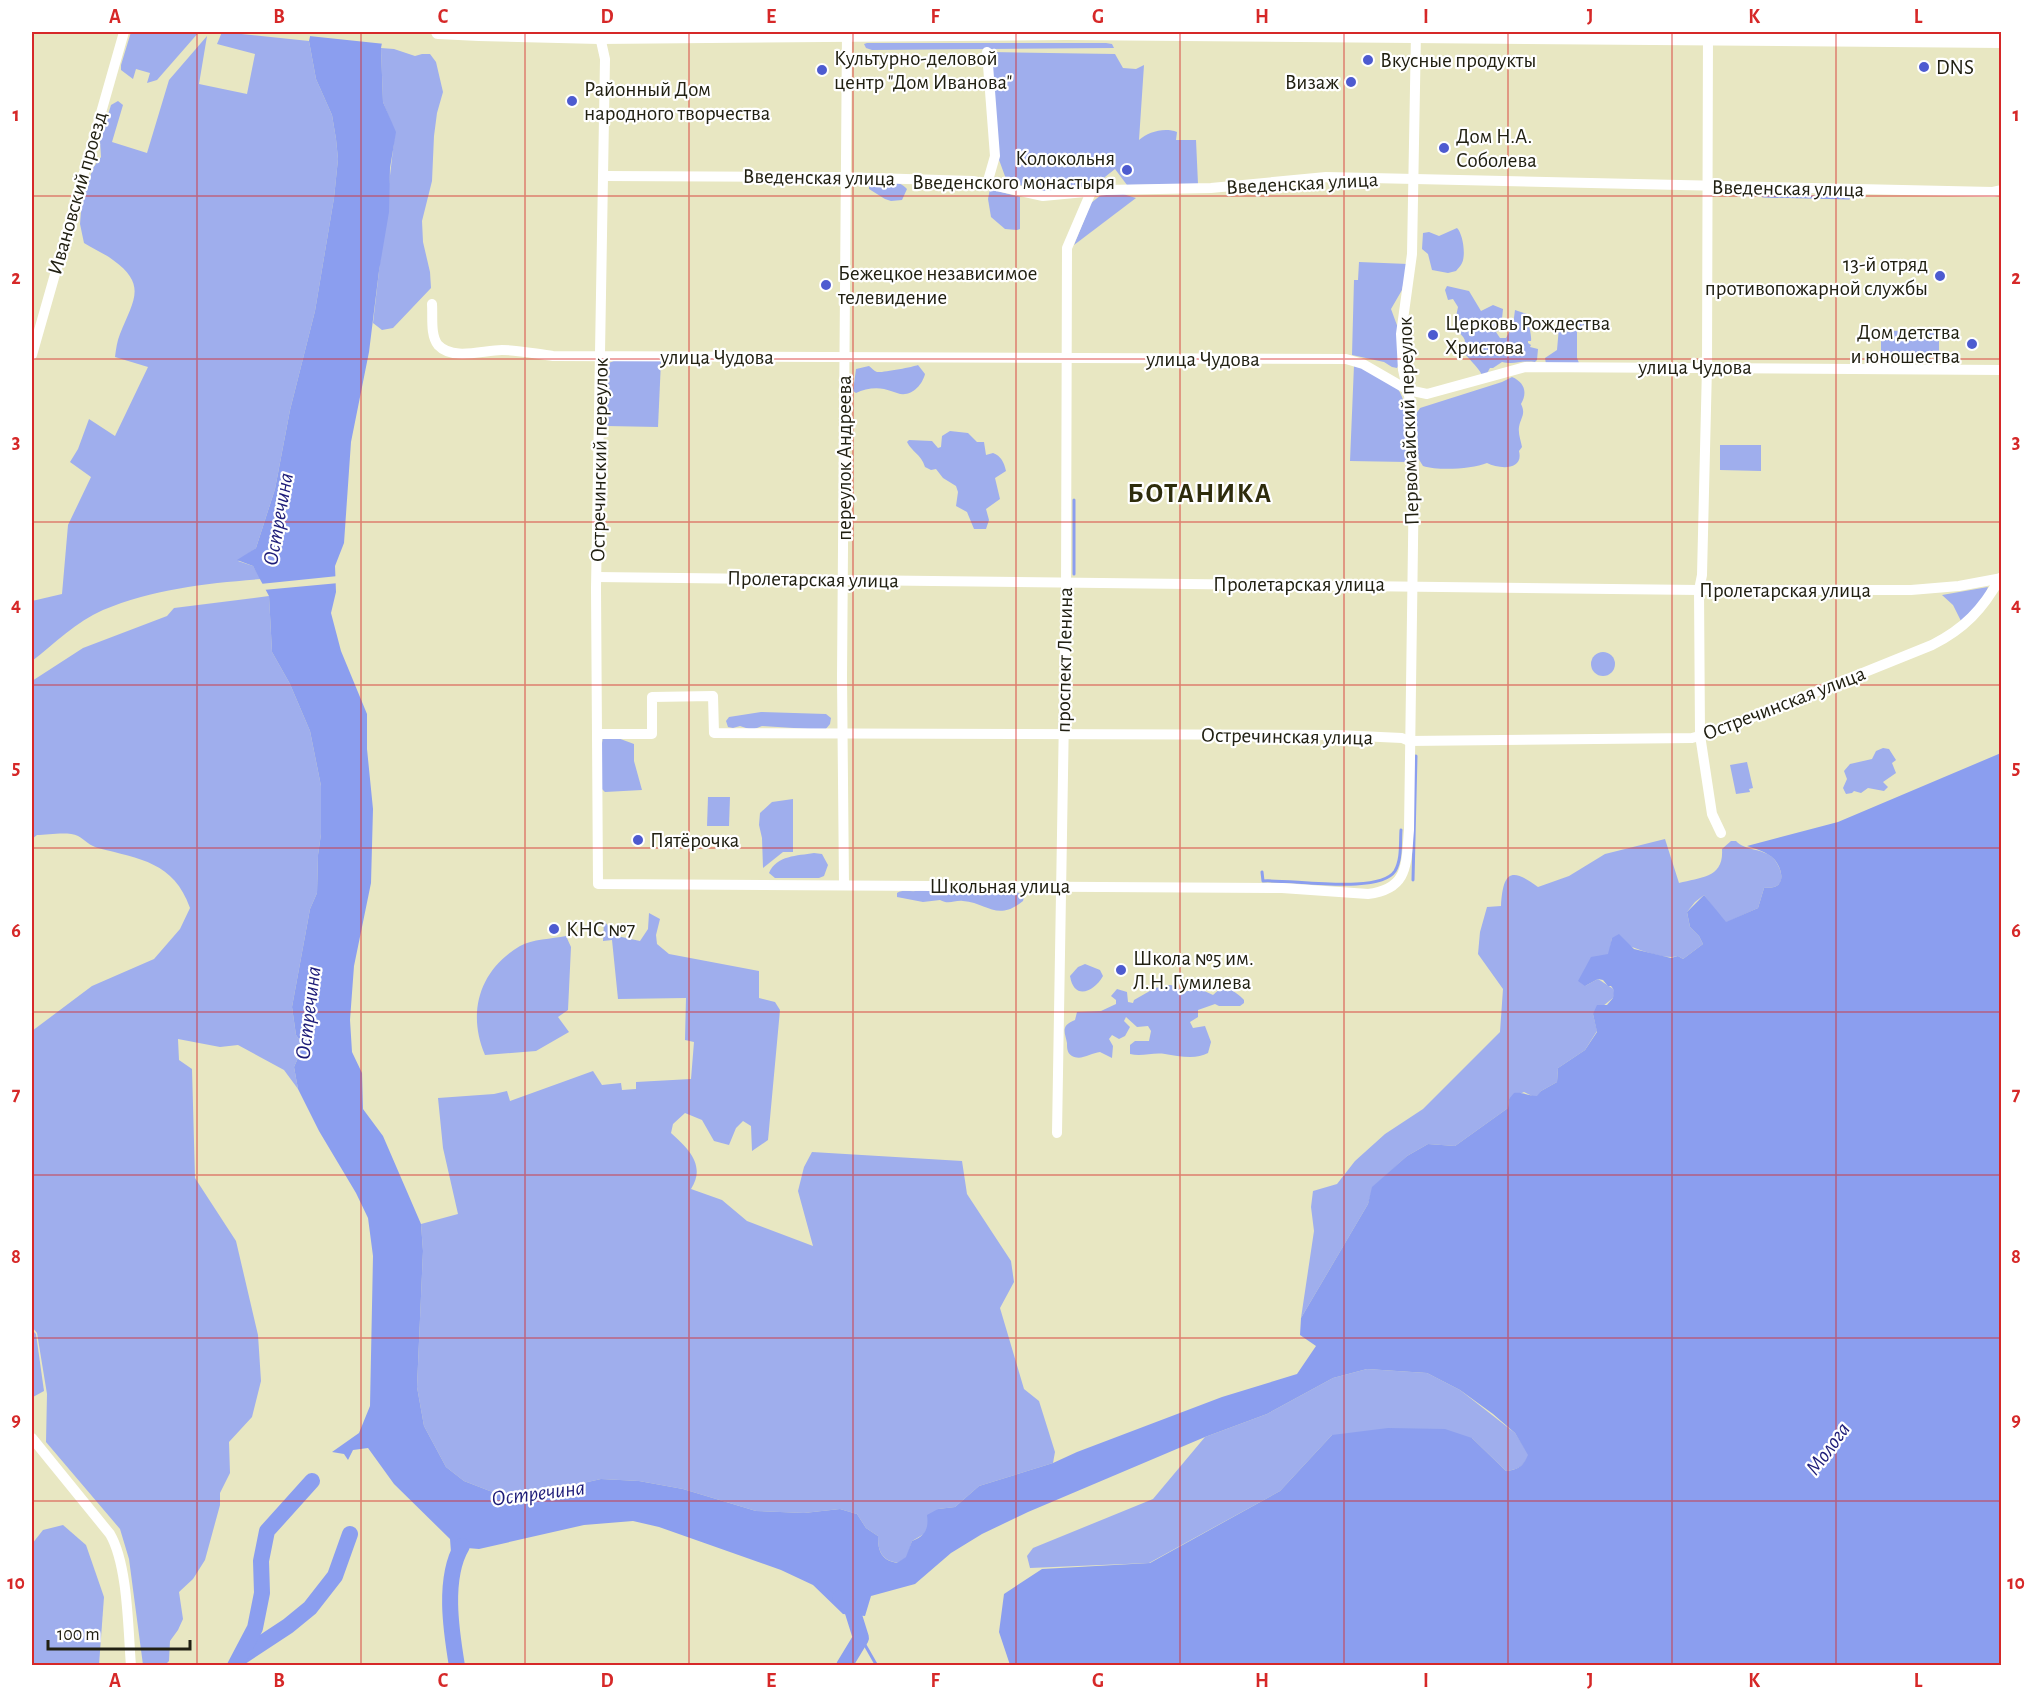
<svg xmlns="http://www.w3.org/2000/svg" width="2033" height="1697" viewBox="0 0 2033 1697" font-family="'Alegreya Sans',sans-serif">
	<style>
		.green { fill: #9faeed }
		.water { fill: #8b9eef }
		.pier { fill: #e8e7c2 }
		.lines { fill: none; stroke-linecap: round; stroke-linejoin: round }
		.stream { stroke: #8b9eef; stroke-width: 3 }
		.river { stroke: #8b9eef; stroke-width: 16 }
		.minor { stroke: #fff; stroke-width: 10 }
		.major { stroke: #fff; stroke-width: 14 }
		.grid { fill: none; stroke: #d62828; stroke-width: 1.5; stroke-opacity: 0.55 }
		.poi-dot { fill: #4d5bd0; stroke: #fff; stroke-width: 2 }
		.labels { text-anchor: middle; stroke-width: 4.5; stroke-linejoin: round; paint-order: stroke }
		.poi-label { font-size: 21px; fill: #212012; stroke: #fff; text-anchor: start }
		.street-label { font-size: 21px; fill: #212012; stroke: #fff }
		.water-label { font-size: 22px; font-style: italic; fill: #1d1c78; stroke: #fff }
		.district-label { font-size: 27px; font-weight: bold; letter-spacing: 1.5px; fill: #2e2c0c; stroke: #fff }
		.neatline { fill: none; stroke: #d62828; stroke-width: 2 }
		.grid-label { font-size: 20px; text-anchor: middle; font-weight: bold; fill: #d62828 }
	</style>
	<rect width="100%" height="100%" fill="#e8e7c2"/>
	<g class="green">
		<polygon points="131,32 199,32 157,80 147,83 150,73 136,69 133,79 121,70 121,65"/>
		<path d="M222 32 309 41 316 79 332 115 336 139 338 159 334 198 315 311 290 410 275 489 256 548 238 561 253 566 261 579C208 583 153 589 103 610 77 621 54 644 32 661V601L62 594 68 525 91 477 70 462 78 449 89 419 115 436 148 367 115 357C116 349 117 341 120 334 133 301 148 285 113 260 104 253 93 249 84 243L80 224 82 199 93 168 101 157 100 141 111 105 118 101 123 105 112 142 147 153 169 80 207 36 199 84 247 94 255 54 217 44Z"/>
		<polygon points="867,43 1106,43 1112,44 1114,48 872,50 866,48 864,44"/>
		<polygon points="381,48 394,49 415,56 422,54 430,54 436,62 443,92 437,113 434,136 432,181 422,221 423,242 430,272 431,288 393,328 382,330 373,323 395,132 383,102"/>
		<path d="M991 52 1115 54 1123 68 1136 69 1144 65 1139 140C1148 132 1164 127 1177 132L1176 140H1196L1198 184 1127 185 1115 169C1107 175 1097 185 1088 188 1062 197 1030 191 1006 179L998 157Z"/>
		<path d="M875 183C886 183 899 179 907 189L902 200 891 201 885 199 869 189V185Z"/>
		<polygon points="990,189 1020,197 1020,229 1017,230 1005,229 991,217 988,199"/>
		<polygon points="1123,194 1136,198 1074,245 1091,203 1101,195"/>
		<path d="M1457 228C1463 234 1466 255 1462 263 1461 266 1458 268 1456 271L1448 273 1432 270 1428 254 1422 249 1423 233 1429 232 1439 236Z"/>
		<polygon points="1359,262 1408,264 1402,290 1391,309 1398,328 1398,366 1397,368 1392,367 1384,362 1352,355 1354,280 1358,280"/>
		<path d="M1447 286 1469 291 1481 311 1493 305 1503 309 1501 329 1496 332 1500 338H1506L1513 325 1515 310 1527 314C1528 322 1532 336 1531 341H1528V343L1531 345 1530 347 1538 349 1537 360 1535 362C1522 360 1515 365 1502 362L1493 368H1490L1486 375H1482C1477 365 1466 357 1464 352 1460 344 1465 349 1465 342 1465 336 1457 332 1454 326L1458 307 1453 299 1448 300 1445 290Z"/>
		<polygon points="1583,319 1586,324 1577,328 1577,358 1579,363 1546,364 1545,358 1557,350 1559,327 1566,320"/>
		<polygon points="1939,330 1939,357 1881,357 1881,331"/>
		<polygon points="616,360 661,361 658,427 607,426 607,372 609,363"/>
		<path d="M918 365 925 374C922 386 910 398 897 393 893 392 889 390 884 389 875 387 864 389 856 393L853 391 856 369 869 366C872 368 874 371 877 372 881 373 913 367 918 365Z"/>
		<path d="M1354 365 1365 369 1398 389C1411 410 1408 438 1407 462L1350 461Z"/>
		<path d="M1512 377C1524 382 1528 392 1521 404 1526 414 1521 417 1519 427 1518 434 1521 441 1522 447L1519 451C1524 471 1499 469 1487 463 1472 469 1439 471 1423 466L1418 458 1416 414 1420 408 1502 382Z"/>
		<path d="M950 431 968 433 977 442H984L986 455 993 453C1001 456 1004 462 1006 471L995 478 1000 499 986 509 989 520 986 529H974L967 512 956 506 958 492 956 486 943 478 936 469 931 470 925 467C921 454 912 452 907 442L909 440 932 441 938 448 941 447 942 436Z"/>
		<polygon points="1720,445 1761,445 1761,471 1720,470"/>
		<polygon points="1988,587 1984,598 1962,623 1953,605 1942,595"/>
		<path d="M269 596 272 652 290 684 310 731 321 786V834L318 855 317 893 310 909 292 1007 296 1035 301 1042 302 1049 294 1067 298 1089 284 1070 238 1045 220 1047 178 1039 179 1060 192 1069 195 1178 236 1241 258 1335 261 1381 252 1417 229 1442 230 1473 220 1493V1505L205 1560 193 1579 179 1592 183 1619 178 1630 170 1641 169 1661 165 1665H143L129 1559 120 1529 46 1442 47 1394 37 1333 32 1327V1031L92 986 154 959 180 929 190 908C174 862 140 859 98 848 90 846 85 840 78 836 68 831 48 835 37 835L32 839V681L83 648 167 616 174 608Z"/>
		<circle cx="1603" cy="664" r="12"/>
		<polygon points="761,712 826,714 831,718 830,724 825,730 762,726 752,730 740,726 733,728 728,727 726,721 729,717"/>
		<polygon points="615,737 634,744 634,761 642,790 605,792 599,786 600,753 603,738"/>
		<polygon points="1883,748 1889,749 1896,760 1892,763 1896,773 1883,782 1888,787 1884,791 1868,788 1861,793 1854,791 1852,793 1846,794 1843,788 1847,779 1844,771 1850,764 1872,759 1876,751"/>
		<polygon points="1747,762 1753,788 1749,789 1750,792 1736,794 1730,765"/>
		<polygon points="708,797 730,797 729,826 707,826"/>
		<polygon points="793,799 793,852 783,852 763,868 762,838 759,825 760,813 772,802"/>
		<path d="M1665 839 1679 883C1701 877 1724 878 1722 849L1731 841H1736C1745 851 1764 848 1774 859 1780 866 1787 883 1774 887 1771 888 1768 887 1764 888L1758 908 1725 923 1704 895 1695 902 1687 912 1690 927 1699 936 1703 944 1683 959 1678 956C1663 961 1626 945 1612 938L1609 954 1585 986 1598 979 1615 990 1613 998 1593 1014 1597 1031 1585 1050 1558 1068 1557 1082 1541 1091 1538 1096H1532L1524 1092 1509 1099 1508 1108 1455 1146 1428 1144 1407 1156 1373 1187 1368 1204 1301 1318 1314 1231 1311 1207 1313 1191 1337 1184 1355 1161 1385 1134 1423 1109 1500 1032 1503 989 1478 954 1480 932 1487 907 1501 906C1503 873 1510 866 1538 887L1569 876 1605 854Z"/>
		<path d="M814 853 822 854 828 865 824 876 819 878H775L769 873C777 855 797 856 814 853Z"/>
		<path d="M922 889 936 893 949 889 959 892 963 890 1001 892 1006 889 1019 893 1024 897 1023 901C997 922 988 903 963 901 954 900 949 905 940 900L923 902 897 897V893C905 888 914 894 922 889Z"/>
		<path d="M649 913 660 919 656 935 657 944 669 954 759 971V998L775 1002 780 1010 768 1140 752 1151 751 1126 743 1121 736 1128 729 1145 714 1141 702 1120 685 1113 673 1124 671 1133C689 1149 706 1166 691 1189L722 1200 747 1221 813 1246 798 1191 804 1167 812 1152 962 1161 967 1194 1011 1261 1014 1282 1000 1308 1024 1389 1039 1401 1055 1452 1053 1463 979 1486 955 1507 938 1509 924 1534 912 1541 907 1557 898 1563C881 1560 878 1551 878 1536L866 1528 857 1514 840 1509 804 1513 756 1511 683 1489 639 1481 601 1479 534 1494 495 1493 464 1481 446 1467 424 1426 417 1387 423 1251 421 1224 458 1214 443 1148 438 1098 494 1094 507 1091 510 1101 593 1071 602 1085 621 1083 622 1090 636 1089V1082L691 1079 694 1042 685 1040 686 998 618 999 612 940 603 941 604 921 617 936 640 941 648 929Z"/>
		<path d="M566 936 571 947 568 1010 558 1017 569 1032 536 1051 485 1055C467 1013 479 970 520 946 532 939 552 939 566 936Z"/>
		<path d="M1085 964 1100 970 1103 976C1094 992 1074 1001 1070 976L1078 967Z"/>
		<path d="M1170 985 1177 986 1181 992 1200 989 1213 995C1214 994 1220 989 1221 988 1228 986 1240 995 1244 1000V1003L1240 1006H1219L1215 1004 1198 1010V1017L1190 1022 1193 1028 1205 1026 1211 1042 1208 1053C1196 1060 1178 1056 1165 1054 1153 1052 1142 1057 1130 1054V1045L1135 1041H1149L1151 1031 1148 1026 1137 1027 1126 1017 1124 1021 1130 1027 1125 1036 1119 1039 1112 1035 1109 1039 1113 1046 1112 1058 1100 1052C1091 1053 1081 1061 1072 1056 1067 1053 1067 1048 1067 1043 1065 1032 1060 1026 1075 1020L1077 1012 1101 1011 1116 1004V1000L1111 996 1117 989 1127 992 1128 1002 1133 1003 1134 1000 1155 988Z"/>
		<polygon points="32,1330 36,1334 44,1391 33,1397"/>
		<path d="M1367 1369 1427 1373 1460 1390 1515 1433 1529 1455C1523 1466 1519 1470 1506 1471L1472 1438 1332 1435 1280 1491 1149 1563 1030 1568 1027 1556 1033 1548 1153 1499 1205 1437 1267 1414 1333 1378Z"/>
		<polygon points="63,1525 86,1545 104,1597 99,1665 32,1665 32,1544 43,1530"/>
	</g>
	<path class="water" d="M311 32H384L381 48 383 102 396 132 390 168 389 212 379 271 369 352 351 442 344 543 335 566 336 592 331 613 341 651 367 714V749L373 809 371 883 354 966 350 1020 352 1052 362 1073 363 1109 383 1136 421 1224 423 1251 417 1387 424 1426 446 1467 464 1481 495 1493 534 1494 601 1479 639 1481 683 1489 756 1511 804 1513 840 1509 857 1514 866 1528 878 1536C878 1551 881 1560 897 1563L906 1557 912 1541C925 1536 929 1529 927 1515L938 1509 955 1507 979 1486 1053 1463 1077 1452 1222 1397 1297 1374 1316 1346 1300 1335 1301 1318 1368 1204 1372 1187 1407 1156 1428 1144 1455 1146 1508 1108 1509 1099 1514 1093C1523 1092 1529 1096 1537 1096L1541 1091 1557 1082 1558 1068 1585 1050 1597 1032 1593 1014 1597 1005H1607L1613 998 1614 990 1611 986H1608L1603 980 1598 979 1585 986 1578 981 1591 957 1608 954 1612 938 1619 934 1634 949 1671 958 1678 956 1683 959 1703 944 1699 936 1690 927 1687 912 1704 895 1726 922 1758 908 1764 888C1768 887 1771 888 1774 887 1787 883 1780 865 1774 859 1767 852 1756 849 1747 846L1838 822 2001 753V1665H1010L999 1632 1004 1594 1042 1569 1150 1563 1280 1491 1332 1435 1388 1428 1445 1429 1472 1438 1506 1471C1519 1470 1523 1466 1528 1455L1515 1433 1493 1414 1460 1390 1427 1373 1367 1369 1333 1378 1267 1414 1205 1437 1028 1512 982 1534 951 1553 915 1584 871 1596 865 1616 843 1614 813 1585 781 1570 659 1527 633 1521 584 1525 479 1549 467 1548 459 1564 452 1565 450 1539 394 1484 368 1448 353 1450 348 1460 344 1454 332 1452 359 1433 370 1406 373 1256 368 1218 356 1193 319 1131 298 1089 294 1067 302 1049 301 1042 296 1035 292 1007 310 909 317 893 318 855 321 834V786L310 731 290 684 272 652 269 596 253 566 237 560 256 548 275 489 290 410 315 311 334 198 338 159 336 139 332 115 316 79 309 41Z"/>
	<g class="pier">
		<polygon points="310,32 387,32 385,44 309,36"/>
		<polygon points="338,576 339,583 263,590 260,584"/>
	</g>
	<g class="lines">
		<g class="stream">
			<polyline points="1763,196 1849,198"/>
			<polyline points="1074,574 1074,500"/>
			<path d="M1262 872 1263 881C1291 879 1379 895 1395 871 1402 859 1400 843 1401 830"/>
			<polyline points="1413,880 1416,756"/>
			<polyline points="861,1638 877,1666"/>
		</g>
		<g class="river">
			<polyline points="840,1598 851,1606 861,1638 844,1666"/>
			<polyline points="241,1657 288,1626 310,1608 335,1576 350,1534"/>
			<polyline points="235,1666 255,1628 262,1593 261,1561 267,1531 312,1481"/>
			<path d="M457 1666C451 1630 443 1578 462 1546"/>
		</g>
		<g class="minor">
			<path d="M599 32 605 59 596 588 598 884 1282 888 1368 894C1409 889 1406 864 1409 830L1414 472 1411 405 1403 370 1401 334 1412 254 1416 32"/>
			<polyline points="1708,32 1707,367 1702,575 1699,590 1700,735 1712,814 1721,833"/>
			<polyline points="605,176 839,177 973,181 1043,196 1106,190 1211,188 1326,177 1993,192 2002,190"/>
			<polyline points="987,184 995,156 987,52"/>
			<path d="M432 304C433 316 430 335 438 345 453 361 483 350 502 350 519 350 536 354 553 356L1346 359 1363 364 1408 390 1427 394 1525 367 2002 370"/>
			<polyline points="32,355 124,32"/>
			<polyline points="597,577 1699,590 1911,590 1959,586 2002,578"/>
			<path d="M598 734H652V697L713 696 714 733 1337 735 1402 738 1409 741 1692 738 1721 730 1932 645C1964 629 1983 609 2000 578"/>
			<polyline points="844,885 842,677 847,32"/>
			<polyline points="1057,1133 1066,595 1067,248 1091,192"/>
			<path d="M32 1438 110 1534C128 1565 128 1629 131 1666"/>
		</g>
		<polyline class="major" points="438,32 479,34 599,37 1066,33 2002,41"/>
	</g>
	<path class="grid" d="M197 32V1666M361 32V1666M525 32V1666M689 32V1666M853 32V1666M1016 32V1666M1180 32V1666M1344 32V1666M1508 32V1666M1672 32V1666M1836 32V1666M32 196H2002M32 359H2002M32 522H2002M32 685H2002M32 848H2002M32 1012H2002M32 1175H2002M32 1338H2002M32 1501H2002"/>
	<g class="poi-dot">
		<circle cx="1368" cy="60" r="6"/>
		<circle cx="1924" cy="67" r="6"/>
		<circle cx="822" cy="70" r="6"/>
		<circle cx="1351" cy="82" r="6"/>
		<circle cx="572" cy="101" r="6"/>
		<circle cx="1444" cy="148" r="6"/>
		<circle cx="1127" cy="170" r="6"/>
		<circle cx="1940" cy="276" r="6"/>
		<circle cx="826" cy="285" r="6"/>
		<circle cx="1433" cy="335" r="6"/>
		<circle cx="1972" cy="344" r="6"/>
		<circle cx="638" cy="840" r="6"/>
		<circle cx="554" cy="929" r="6"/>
		<circle cx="1121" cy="970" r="6"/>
	</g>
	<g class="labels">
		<g class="poi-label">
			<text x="834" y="65">Культурно-деловой<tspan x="834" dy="24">центр "Дом Иванова"</tspan></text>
			<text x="1380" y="67">Вкусные продукты</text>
			<text x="1936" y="74">DNS</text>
			<text x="1339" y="89" text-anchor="end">Визаж</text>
			<text x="584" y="96">Районный Дом<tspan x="584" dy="24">народного творчества</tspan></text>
			<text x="1456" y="143">Дом Н.А.<tspan x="1456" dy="24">Соболева</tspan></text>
			<text x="1115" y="165" text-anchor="end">Колокольня<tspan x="1115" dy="24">Введенского монастыря</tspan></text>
			<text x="1928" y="271" text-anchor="end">13-й отряд<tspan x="1928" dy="24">противопожарной службы</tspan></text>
			<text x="838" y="280">Бежецкое независимое<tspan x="838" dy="24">телевидение</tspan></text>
			<text x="1445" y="330">Церковь Рождества<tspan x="1445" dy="24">Христова</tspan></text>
			<text x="1960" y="339" text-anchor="end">Дом детства<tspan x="1960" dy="24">и юношества</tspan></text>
			<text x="650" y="847">Пятёрочка</text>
			<text x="566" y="936">КНС №7</text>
			<text x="1133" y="965">Школа №5 им.<tspan x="1133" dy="24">Л.Н. Гумилева</tspan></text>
		</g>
		<g class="street-label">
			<text transform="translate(819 177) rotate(1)" y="7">Введенская улица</text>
			<text transform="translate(1302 183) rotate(-3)" y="7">Введенская улица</text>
			<text transform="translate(1788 188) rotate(1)" y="7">Введенская улица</text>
			<text transform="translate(77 193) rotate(-74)" y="7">Ивановский проезд</text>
			<text x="717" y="364">улица Чудова</text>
			<text x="1203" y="366">улица Чудова</text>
			<text x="1695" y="374">улица Чудова</text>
			<text transform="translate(1408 421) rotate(-92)" y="7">Первомайский переулок</text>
			<text transform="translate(844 458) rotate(-90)" y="7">переулок Андреева</text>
			<text transform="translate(599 460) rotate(-89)" y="7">Остречинский переулок</text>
			<text transform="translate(813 579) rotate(1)" y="7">Пролетарская улица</text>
			<text x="1299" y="591">Пролетарская улица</text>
			<text x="1785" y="597">Пролетарская улица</text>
			<text transform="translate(1064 660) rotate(-89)" y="7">проспект Ленина</text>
			<text transform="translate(1784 703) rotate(-21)" y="7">Остречинская улица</text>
			<text transform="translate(1287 736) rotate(1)" y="7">Остречинская улица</text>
			<text x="1000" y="893">Школьная улица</text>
		</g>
		<g class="water-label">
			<text transform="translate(277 519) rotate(-80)" y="8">Остречина</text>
			<text transform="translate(307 1013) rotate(-83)" y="8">Остречина</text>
			<text transform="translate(1827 1448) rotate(-54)" y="8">Молога</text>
			<text transform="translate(538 1492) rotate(-7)" y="8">Остречина</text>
		</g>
		<g class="district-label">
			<text x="1200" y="502">БОТАНИКА</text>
		</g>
	</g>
	<rect width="2033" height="1697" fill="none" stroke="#ffffff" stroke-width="66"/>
	<path d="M48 1640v9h142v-9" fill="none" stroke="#212012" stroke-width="3"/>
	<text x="57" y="1640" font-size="18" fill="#212012" stroke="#ffffff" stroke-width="4.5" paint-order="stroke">100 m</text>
	<rect x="33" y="33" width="1967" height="1631" class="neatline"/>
	<g class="grid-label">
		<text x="115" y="23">A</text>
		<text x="279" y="23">B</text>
		<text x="443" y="23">C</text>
		<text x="607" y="23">D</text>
		<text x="771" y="23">E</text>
		<text x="935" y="23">F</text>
		<text x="1098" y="23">G</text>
		<text x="1262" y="23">H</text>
		<text x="1426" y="23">I</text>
		<text x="1590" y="23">J</text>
		<text x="1754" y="23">K</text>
		<text x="1918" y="23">L</text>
		<text x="16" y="121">1</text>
		<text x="2016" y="121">1</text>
		<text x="16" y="284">2</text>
		<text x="2016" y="284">2</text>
		<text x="16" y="448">3</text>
		<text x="2016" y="448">3</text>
		<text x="16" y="611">4</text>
		<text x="2016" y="611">4</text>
		<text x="16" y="774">5</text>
		<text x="2016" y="774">5</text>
		<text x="16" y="937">6</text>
		<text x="2016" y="937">6</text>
		<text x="16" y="1100">7</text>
		<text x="2016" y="1100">7</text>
		<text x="16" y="1263">8</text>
		<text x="2016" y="1263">8</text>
		<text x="16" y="1426">9</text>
		<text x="2016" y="1426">9</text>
		<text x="16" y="1589">10</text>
		<text x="2016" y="1589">10</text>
		<text x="115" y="1687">A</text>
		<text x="279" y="1687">B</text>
		<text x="443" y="1687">C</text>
		<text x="607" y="1687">D</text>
		<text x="771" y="1687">E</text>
		<text x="935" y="1687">F</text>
		<text x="1098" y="1687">G</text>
		<text x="1262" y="1687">H</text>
		<text x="1426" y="1687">I</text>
		<text x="1590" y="1687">J</text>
		<text x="1754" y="1687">K</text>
		<text x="1918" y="1687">L</text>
	</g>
</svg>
